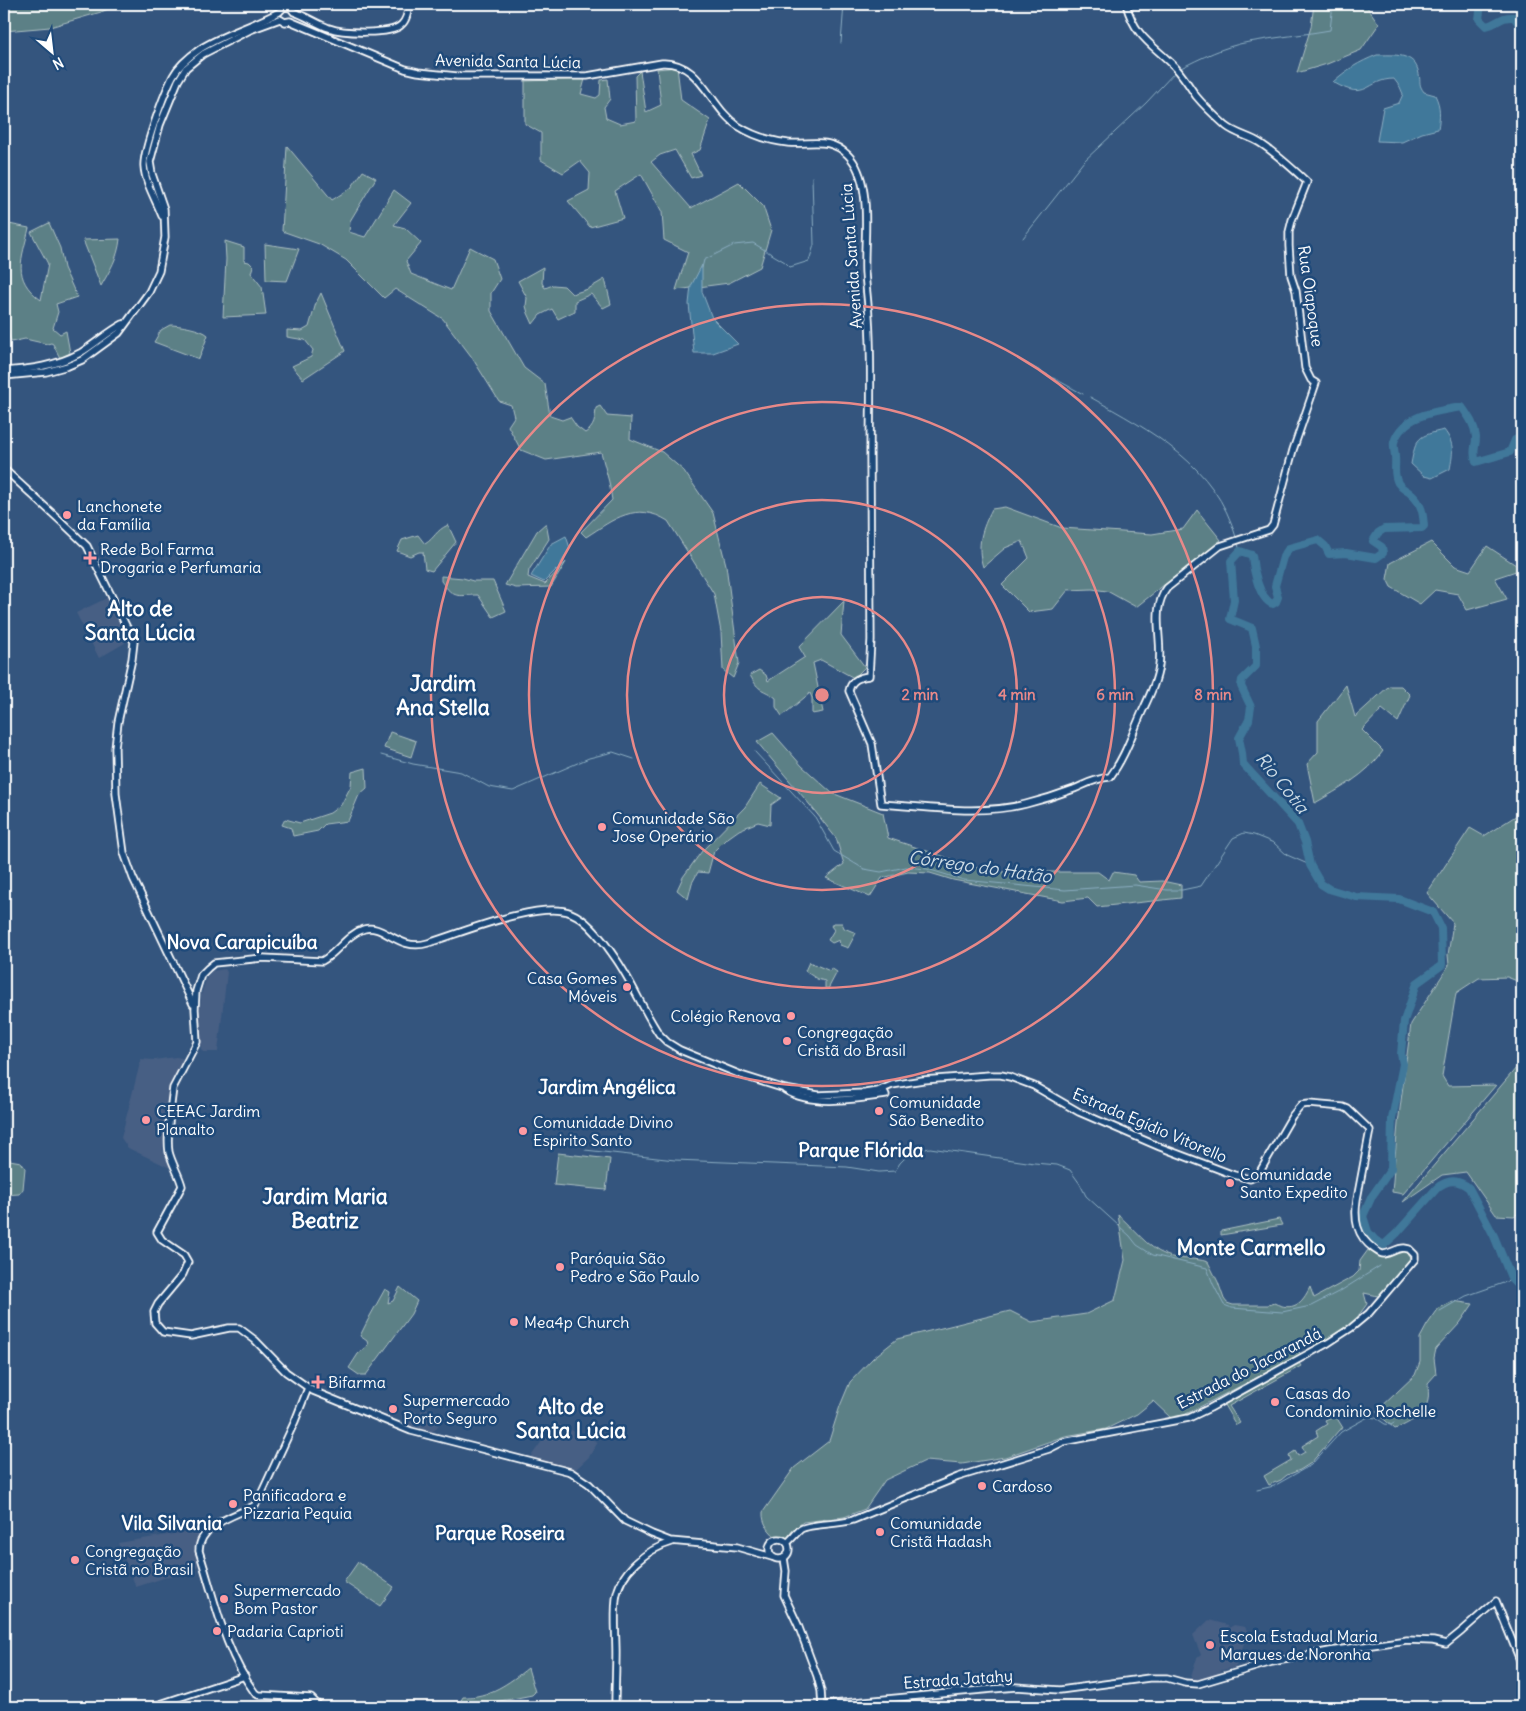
<svg xmlns="http://www.w3.org/2000/svg" width="1526" height="1711" viewBox="0 0 1526 1711" font-family="Delius,sans-serif">
	<style>
		.built { fill: #475f84 }
		.green { fill: #5b8086; stroke: #adc0c2 }
		.water { fill: #40789a; stroke: #8caec2 }
		.lines { fill: none; stroke-linecap: round; stroke-linejoin: round }
		.stream { stroke: #8caec2; stroke-width: 1 }
		.river { stroke: #40789a; stroke-width: 8 }
		.secondary-casing { stroke: #fff; stroke-width: 9 }
		.secondary { stroke: #1f4a7a; stroke-width: 5.5 }
		.ring { fill: none; stroke: #e88989; stroke-width: 2.5 }
		.poi-dot { fill: #ff9aa2; stroke: #1f4a7a; stroke-width: 2 }
		.labels { text-anchor: middle; stroke-width: 5; stroke-linejoin: round; paint-order: stroke }
		.street-label { font-size: 16px; fill: #fff; stroke: #1f4a7a }
		.poi-label { font-size: 16px; fill: #fff; stroke: #1f4a7a; text-anchor: start }
		.water-label { font-size: 18px; font-style: italic; fill: #cfdde6; stroke: #1f4a7a }
		.quarter-label { font-size: 19px; font-weight: bold; fill: #fff; stroke: #1f4a7a }
		.district-label { font-size: 21px; font-weight: bold; fill: #fff; stroke: #1f4a7a }
		.centre { fill: #e88989; stroke: #1f4a7a; stroke-width: 2.5 }
		.ring-label { font-size: 15px; text-anchor: middle; font-weight: bold; fill: #e88989; stroke: #1f4a7a; stroke-width: 5; stroke-linejoin: round; paint-order: stroke }
	</style>
	<rect width="100%" height="100%" fill="#34557e"/>
	<filter id="ink" filterUnits="userSpaceOnUse"><feTurbulence type="fractalNoise" baseFrequency=".02" numOctaves="2"/><feDisplacementMap in="SourceGraphic" scale="10" xChannelSelector="R" yChannelSelector="G"/><feConvolveMatrix kernelMatrix="1 2 1 2 8 2 1 2 1" color-interpolation-filters="sRGB"/></filter>
	<g filter="url(#ink)">
		<g class="built">
			<polygon points="109,597 124,630 120,633 125,643 99,658 76,613"/>
			<polygon points="225,969 227,972 218,1052 203,1052 201,1049 199,1020 201,995 207,977 212,971"/>
			<polygon points="176,1057 182,1058 183,1061 171,1084 163,1150 170,1168 128,1148 121,1138 141,1059 154,1060"/>
			<polygon points="425,1407 442,1420 435,1430 429,1433 403,1424 408,1408 419,1413"/>
			<polygon points="555,1423 598,1442 589,1457 575,1470 529,1459"/>
			<polygon points="204,1529 199,1535 196,1551 198,1567 136,1587 118,1543"/>
			<polygon points="1209,1620 1228,1625 1229,1628 1234,1625 1245,1627 1248,1632 1236,1666 1231,1670 1231,1668 1220,1671 1220,1674 1205,1680 1190,1680 1197,1658 1201,1655 1193,1635"/>
		</g>
		<g class="green">
			<polygon points="4,4 120,4 101,12 50,27 4,31"/>
			<polygon points="1314,4 1365,4 1379,24 1361,50 1327,64 1297,73 1311,27"/>
			<polygon points="677,67 681,100 710,120 700,150 691,154 701,175 691,178 675,150 660,155 651,162 691,208 739,182 763,206 771,230 760,267 729,283 676,290 688,252 664,240 662,212 641,174 615,191 623,218 590,227 568,201 589,190 590,173 580,161 563,173 541,160 541,133 525,124 525,81 585,79 581,94 596,98 600,95 601,80 608,79 610,99 604,107 606,118 620,124 636,121 635,76 640,71 646,112 661,105 657,69"/>
			<path d="M287 146 332 200 351 188 363 171 376 178 350 221 349 232 365 237 394 190 411 203 394 225 405 228 421 243 406 261 411 274 451 290 470 247 493 259 500 279 491 293V311L524 368 545 384 550 416 562 420 570 417 577 427 585 433C595 427 595 419 596 408L600 406 607 416 631 418 630 439 662 452 684 471 713 513 726 565 739 663 733 678 723 670 721 632 714 594 668 521C636 501 614 519 586 537L581 532 612 500 609 482 601 452 546 460 521 450 508 426 514 417 511 405 499 401 471 356 443 319 395 289 384 298 346 260 319 244 282 231Z"/>
			<path d="M4 223 29 228C22 259 11 278 41 300L48 264 31 232 49 223 60 248 64 268 77 297 56 304 58 312 53 328 60 334 66 331 70 353 60 358 53 344 51 343 47 344 25 339 11 342 4 318 6 310 4 298 5 287 4 285Z"/>
			<path d="M120 239C118 258 110 270 101 286L83 240Z"/>
			<polygon points="225,241 244,247 244,261 249,262 253,266 251,273 262,287 266,315 223,317 226,259"/>
			<polygon points="265,244 299,249 287,281 266,280"/>
			<polygon points="543,267 542,283 545,288 553,285 564,286 572,294 588,289 605,279 611,304 603,308 591,294 575,301 575,311 558,319 552,309 540,315 533,324 528,313 526,306 527,298 518,281"/>
			<polygon points="321,293 345,351 303,379 292,366 311,357 313,350 305,340 287,337 287,330 302,331 309,327 316,303"/>
			<path d="M170 325C179 325 202 329 208 335L199 359 154 342 161 330Z"/>
			<path d="M1005 507 1062 528 1152 534 1183 529 1197 510 1221 540 1136 607 1107 591 1092 589 1068 590 1053 609 1029 612 1002 585 1029 558 1022 541 1005 548 983 567C976 545 982 529 992 509Z"/>
			<polygon points="546,523 549,539 529,570 528,577 545,584 566,562 551,587 516,588 505,585 537,531"/>
			<path d="M448 525 456 542 432 571 425 569 423 552H419L410 556 397 551 402 540 418 535 425 544C435 538 435 531 448 525Z"/>
			<polygon points="1431,542 1455,566 1470,571 1487,546 1522,569 1495,578 1507,599 1467,610 1458,594 1435,590 1420,604 1391,587 1387,579 1390,563"/>
			<path d="M441 576 463 578 473 581H493L506 611 493 617 478 595C457 595 455 600 441 581Z"/>
			<path d="M844 601 841 635 865 667 854 678 821 660 813 663 823 712 812 714V698L810 693 782 716 776 707V698C763 688 759 693 750 675L759 670 766 675 768 681 805 657 799 647Z"/>
			<path d="M1346 685 1355 717 1389 686H1401L1410 695 1398 722 1382 709 1362 730 1383 751C1367 775 1339 789 1315 803L1307 764 1318 752V721Z"/>
			<polygon points="390,732 416,741 411,757 384,748"/>
			<polygon points="773,733 802,766 832,793 883,813 888,838 990,872 1098,872 1109,880 1113,872 1134,875 1139,882 1162,881 1181,885 1181,898 1097,907 1088,898 1063,901 953,880 930,873 908,872 882,878 870,897 826,878 844,864 836,838 810,805 757,742"/>
			<polygon points="366,768 367,788 359,795 348,821 325,824 318,831 293,836 291,828 282,825 285,819 300,823 330,813 341,805 351,786 352,772"/>
			<polygon points="760,784 781,798 771,805 770,825 758,822 739,830 725,840 714,851 708,873 698,872 692,883 688,899 677,890 683,877 702,851 745,807"/>
			<polygon points="1522,812 1522,983 1507,977 1479,978 1456,993 1442,1076 1448,1086 1496,1085 1403,1194 1392,1192 1398,1124 1411,1024 1449,965 1448,955 1453,923 1427,893 1470,828 1484,836"/>
			<polygon points="833,923 842,923 844,928 856,933 848,948 840,945 839,940 832,943 828,940 834,930 831,926"/>
			<polygon points="809,962 830,971 831,968 837,972 828,989 825,988 825,981 817,979 805,971"/>
			<polygon points="1522,1061 1522,1211 1514,1216 1496,1215 1466,1172 1442,1175 1403,1202"/>
			<polygon points="558,1153 610,1159 606,1190 554,1185"/>
			<polygon points="4,1159 21,1162 25,1168 23,1189 19,1194 4,1195"/>
			<path d="M1118 1215C1134 1228 1146 1247 1166 1255 1179 1261 1194 1257 1208 1262L1218 1282 1224 1299 1227 1303 1233 1305H1268L1274 1303C1293 1312 1302 1304 1310 1287L1314 1298 1353 1277 1359 1271 1360 1261 1368 1250C1390 1263 1386 1253 1406 1251L1410 1257 1409 1262 1388 1289 1378 1296 1364 1293 1367 1304 1353 1323 1316 1347 1309 1336 1296 1347 1301 1355 1184 1415 1171 1418 1153 1401 1137 1414 1106 1429 1065 1436 1005 1457 962 1464 925 1461 885 1480 865 1509 844 1517 803 1522 792 1531 787 1539 779 1540C770 1532 762 1524 763 1512L794 1468 829 1441 840 1406 850 1382 873 1358 897 1339 1010 1311 1032 1322 1086 1314 1115 1300 1125 1260Z"/>
			<polygon points="1279,1219 1282,1225 1221,1235 1221,1231"/>
			<polygon points="400,1287 417,1301 411,1314 366,1375 359,1375 349,1368 358,1354 368,1345 367,1341 360,1336 370,1316 385,1289 390,1292 388,1303 393,1301"/>
			<path d="M1452 1301 1473 1304 1460 1323 1436 1349 1434 1358 1436 1374 1428 1383C1428 1388 1429 1395 1428 1400 1425 1415 1408 1424 1395 1429L1376 1412 1415 1375 1420 1362V1338L1427 1325 1439 1308Z"/>
			<polygon points="1299,1363 1301,1366 1229,1406 1240,1423 1236,1425 1224,1405"/>
			<polygon points="1335,1415 1343,1428 1339,1430 1311,1463 1300,1470 1287,1475 1281,1480 1269,1485 1264,1476 1291,1460 1289,1455 1295,1451 1298,1456 1305,1452 1302,1446 1318,1436 1316,1431 1327,1424 1325,1420"/>
			<polygon points="358,1562 394,1587 380,1606 344,1582"/>
			<path d="M528 1668 535 1692 532 1695 512 1699 462 1707 460 1702 463 1697C489 1698 509 1683 528 1668Z"/>
		</g>
		<g class="water">
			<path d="M1377 55C1394 55 1415 52 1419 74 1421 83 1418 84 1424 92L1435 95C1441 107 1440 116 1438 129L1422 133 1402 142 1377 141 1383 108 1399 103 1403 94 1400 87 1394 79C1366 79 1368 103 1333 82 1346 70 1359 62 1377 55Z"/>
			<polygon points="702,265 702,292 712,318 738,344 713,353 694,353 689,304 691,286"/>
			<path d="M1444 430C1455 444 1453 453 1450 469L1432 478 1424 476 1411 464C1416 437 1418 436 1444 430Z"/>
			<polygon points="566,536 570,548 559,567 544,582 531,576 551,544"/>
		</g>
		<g class="lines">
			<g class="stream">
				<polyline points="841,43 844,4"/>
				<path d="M1179 69C1201 58 1225 46 1249 42 1276 37 1303 35 1330 30L1333 4"/>
				<polyline points="1023,238 1084,161 1146,103 1176,71"/>
				<polyline points="702,268 704,260 734,245 753,243 785,262 790,267 809,261 814,245 812,177"/>
				<polyline points="1031,366 1083,394"/>
				<path d="M1090 397C1151 431 1216 465 1236 537"/>
				<polyline points="1238,544 1240,551"/>
				<polyline points="755,752 815,817 834,851 864,869 881,872 906,867 927,869 964,880 1065,890 1135,885 1167,890 1182,890 1201,886 1233,838 1244,833 1254,835 1274,843 1287,855 1310,865"/>
				<polyline points="381,755 413,764 461,772 489,787 513,791 589,758 613,752 634,759"/>
				<polyline points="585,1150 675,1160 847,1167 879,1172 895,1171 900,1163 911,1152 930,1148 1034,1163 1057,1165 1070,1170 1080,1184 1086,1196 1130,1236 1137,1245 1153,1255 1207,1268 1213,1284 1224,1305 1232,1308 1282,1312 1311,1306 1342,1290 1380,1266"/>
				<polyline points="1440,1311 1466,1296 1512,1280"/>
				<polyline points="1257,1490 1274,1486 1311,1465 1341,1432 1368,1417 1376,1418 1385,1424 1391,1425 1394,1423"/>
			</g>
			<g class="river">
				<path d="M1481 4 1479 19 1486 26C1499 24 1499 16 1514 17L1519 24 1522 35"/>
				<path d="M1522 437 1515 440 1510 452 1476 462C1472 451 1476 448 1476 437 1475 425 1469 417 1462 407 1438 411 1403 414 1394 442 1393 447 1395 452 1395 457 1396 467 1393 474 1398 483 1403 491 1407 489 1412 495 1422 504 1423 513 1424 526L1422 528 1384 529 1378 533 1373 541 1382 547 1383 553 1376 558 1346 553 1329 554 1325 546 1318 540 1289 548 1283 557 1275 586 1278 597 1276 602 1273 604C1259 600 1253 568 1252 555L1240 551 1231 561 1234 600 1230 619 1252 628 1256 646V666L1242 680 1241 686 1251 707 1249 720 1239 738 1242 753 1243 764 1298 824 1305 842 1310 865 1321 884 1329 889 1356 897 1399 899 1433 912 1441 928 1442 965 1417 983 1404 1021 1401 1054 1403 1064 1392 1119 1391 1169 1372 1196 1363 1216 1368 1232 1375 1240 1384 1245 1397 1233 1437 1188C1448 1179 1458 1179 1469 1188L1494 1236 1512 1280 1522 1290"/>
			</g>
			<g class="secondary-casing">
				<g id="secondary">
					<path d="M280 11 284 7 291 8 294 12C306 16 317 24 329 28 342 33 391 35 401 25 407 20 408 11 409 4"/>
					<path d="M162 216C156 200 145 183 144 166 143 150 165 91 173 76 179 65 190 56 200 49 225 33 254 26 279 12"/>
					<path d="M4 371C30 369 57 366 80 353 95 344 108 332 123 324"/>
					<path d="M4 376 46 372 68 366 82 360 119 333 149 292 159 271 165 237 164 209 152 174 150 162 160 125 178 81 186 68 203 54 250 30 280 19 285 22 290 21 405 69 418 72 457 76H587L662 63C701 61 710 108 738 126 752 135 771 141 788 143 811 145 829 136 848 155 858 165 862 179 864 193 868 219 864 246 865 272 866 287 868 302 869 318 872 364 870 411 870 458 870 518 871 579 871 640L869 676C859 677 851 680 849 691L872 744 881 804C929 807 978 816 1026 804 1042 800 1058 795 1074 789 1086 784 1096 778 1110 777 1125 757 1132 734 1142 712 1149 697 1157 681 1159 665 1163 639 1150 610 1167 588L1220 546 1269 530 1273 525 1293 450 1316 383 1311 380 1305 368 1296 291 1291 276 1289 246V232L1292 220 1307 182C1292 168 1277 154 1260 143 1249 136 1236 134 1226 126 1216 117 1205 107 1196 96 1190 87 1184 77 1176 68 1154 45 1135 38 1126 4"/>
					<polyline points="4,469 65,525 87,546 134,642 132,659 118,722 115,748 116,794 124,853 133,878 193,1004"/>
					<path d="M785 1090C812 1107 856 1099 886 1095L883 1089"/>
					<path d="M308 1388 295 1421 258 1501 254 1506C234 1516 199 1525 199 1551 215 1600 224 1651 255 1693L258 1695 311 1698 320 1707"/>
					<circle cx="779" cy="1549" r="10"/>
					<path d="M772 1557 737 1547 670 1541 652 1534 625 1521 589 1484 571 1472 411 1431 313 1391 286 1372 255 1340 239 1328H229L191 1336 163 1332 155 1323 154 1312 158 1304 183 1274 188 1262 184 1255 162 1240 157 1232 182 1186C179 1174 172 1164 169 1152 166 1135 171 1106 173 1088L197 1042 195 1009 196 991 201 975 208 968 214 963 263 958 322 961C337 953 347 934 364 929 384 923 398 952 428 943 461 933 540 900 571 913 587 919 606 944 616 959 632 982 643 1010 659 1034L667 1042 680 1050 741 1075 785 1089 818 1095 865 1093 878 1091 892 1085 923 1080 989 1075H1001L1010 1077 1034 1086 1079 1112 1160 1147 1234 1175 1250 1179 1258 1175 1292 1116 1301 1105 1309 1104 1343 1107 1348 1109 1370 1130 1357 1199C1354 1219 1356 1236 1374 1249 1377 1251 1380 1254 1384 1254 1391 1253 1397 1248 1404 1248L1409 1249 1415 1255V1259L1369 1313 1351 1328 1328 1343 1210 1408 1189 1418 1063 1442 1049 1449 958 1477 853 1520C838 1525 811 1523 801 1529 796 1533 792 1539 787 1543"/>
					<polyline points="784,1558 786,1571 784,1595 798,1625 817,1676 821,1691 822,1707"/>
					<polyline points="822,1705 993,1689 1016,1687 1060,1690 1149,1678 1167,1678 1185,1683 1198,1684 1272,1662 1330,1651 1407,1640 1433,1641 1446,1644 1462,1631 1496,1601 1522,1665"/>
					<polyline points="151,1707 245,1676"/>
					<path d="M615 1707C615 1689 616 1671 616 1653 616 1635 614 1617 616 1599 619 1572 647 1549 672 1542"/>
				</g>
			</g>
			<use href="#secondary" class="secondary"/>
		</g>
	</g>
	<g class="ring">
		<circle cx="822" cy="695" r="98"/>
		<circle cx="822" cy="695" r="195"/>
		<circle cx="822" cy="695" r="293"/>
		<circle cx="822" cy="695" r="391"/>
	</g>
	<g class="poi-dot">
		<circle cx="67" cy="515" r="5"/>
		<path d="M87.5 550.5h5v5h5v5h-5v5h-5v-5h-5v-5h5z"/>
		<circle cx="602" cy="827" r="5"/>
		<circle cx="627" cy="987" r="5"/>
		<circle cx="791" cy="1016" r="5"/>
		<circle cx="787" cy="1041" r="5"/>
		<circle cx="879" cy="1111" r="5"/>
		<circle cx="146" cy="1120" r="5"/>
		<circle cx="523" cy="1131" r="5"/>
		<circle cx="1230" cy="1183" r="5"/>
		<circle cx="560" cy="1267" r="5"/>
		<circle cx="514" cy="1322" r="5"/>
		<path d="M315.5 1374.5h5v5h5v5h-5v5h-5v-5h-5v-5h5z"/>
		<circle cx="1275" cy="1402" r="5"/>
		<circle cx="393" cy="1409" r="5"/>
		<circle cx="982" cy="1486" r="5"/>
		<circle cx="233" cy="1504" r="5"/>
		<circle cx="880" cy="1532" r="5"/>
		<circle cx="75" cy="1560" r="5"/>
		<circle cx="224" cy="1599" r="5"/>
		<circle cx="217" cy="1631" r="5"/>
		<circle cx="1210" cy="1645" r="5"/>
	</g>
	<g class="labels">
		<g class="street-label">
			<text transform="translate(508 61) rotate(1)" y="6">Avenida Santa Lúcia</text>
			<text transform="translate(851 256) rotate(-94)" y="6">Avenida Santa Lúcia</text>
			<text transform="translate(1311 296) rotate(82)" y="6">Rua Oiapoque</text>
			<text transform="translate(1150 1125) rotate(23)" y="6">Estrada Egídio Vitorello</text>
			<text transform="translate(1249 1368) rotate(-27)" y="6">Estrada do Jacarandá</text>
			<text transform="translate(958 1679) rotate(-4)" y="6">Estrada Jatahy</text>
		</g>
		<g class="poi-label">
			<text x="77" y="512">Lanchonete<tspan x="77" dy="18">da Família</tspan></text>
			<text x="100" y="555">Rede Bol Farma<tspan x="100" dy="18">Drogaria e Perfumaria</tspan></text>
			<text x="612" y="824">Comunidade São<tspan x="612" dy="18">Jose Operário</tspan></text>
			<text x="617" y="984" text-anchor="end">Casa Gomes<tspan x="617" dy="18">Móveis</tspan></text>
			<text x="781" y="1022" text-anchor="end">Colégio Renova</text>
			<text x="797" y="1038">Congregação<tspan x="797" dy="18">Cristã do Brasil</tspan></text>
			<text x="889" y="1108">Comunidade<tspan x="889" dy="18">São Benedito</tspan></text>
			<text x="156" y="1117">CEEAC Jardim<tspan x="156" dy="18">Planalto</tspan></text>
			<text x="533" y="1128">Comunidade Divino<tspan x="533" dy="18">Espirito Santo</tspan></text>
			<text x="1240" y="1180">Comunidade<tspan x="1240" dy="18">Santo Expedito</tspan></text>
			<text x="570" y="1264">Paróquia São<tspan x="570" dy="18">Pedro e São Paulo</tspan></text>
			<text x="524" y="1328">Mea4p Church</text>
			<text x="328" y="1388">Bifarma</text>
			<text x="1285" y="1399">Casas do<tspan x="1285" dy="18">Condominio Rochelle</tspan></text>
			<text x="403" y="1406">Supermercado<tspan x="403" dy="18">Porto Seguro</tspan></text>
			<text x="992" y="1492">Cardoso</text>
			<text x="243" y="1501">Panificadora e<tspan x="243" dy="18">Pizzaria Pequia</tspan></text>
			<text x="890" y="1529">Comunidade<tspan x="890" dy="18">Cristã Hadash</tspan></text>
			<text x="85" y="1557">Congregação<tspan x="85" dy="18">Cristã no Brasil</tspan></text>
			<text x="234" y="1596">Supermercado<tspan x="234" dy="18">Bom Pastor</tspan></text>
			<text x="227" y="1637">Padaria Caprioti</text>
			<text x="1220" y="1642">Escola Estadual Maria<tspan x="1220" dy="18">Marques de Noronha</tspan></text>
		</g>
		<g class="water-label">
			<text transform="translate(1282 783) rotate(51)" y="6">Rio Cotia</text>
			<text transform="translate(980 867) rotate(8)" y="6">Córrego do Hatão</text>
		</g>
		<g class="quarter-label">
			<text x="242" y="949">Nova Carapicuíba</text>
			<text x="607" y="1094">Jardim Angélica</text>
			<text x="861" y="1157">Parque Flórida</text>
			<text x="172" y="1530">Vila Silvania</text>
			<text x="500" y="1540">Parque Roseira</text>
		</g>
		<g class="district-label">
			<text x="140" y="616">Alto de<tspan x="140" dy="24">Santa Lúcia</tspan></text>
			<text x="443" y="691">Jardim<tspan x="443" dy="24">Ana Stella</tspan></text>
			<text x="325" y="1204">Jardim Maria<tspan x="325" dy="24">Beatriz</tspan></text>
			<text x="1251" y="1255">Monte Carmello</text>
			<text x="571" y="1414">Alto de<tspan x="571" dy="24">Santa Lúcia</tspan></text>
		</g>
	</g>
	<circle cx="822" cy="695" r="8" class="centre"/>
	<g class="ring-label">
		<text x="920" y="700">2 min</text>
		<text x="1017" y="700">4 min</text>
		<text x="1115" y="700">6 min</text>
		<text x="1213" y="700">8 min</text>
	</g>
	<rect width="1526" height="1711" fill="none" stroke="#1f4a7a" stroke-width="20"/>
	<rect x="10" y="10" width="1506" height="1691" fill="none" stroke="#fff" stroke-width="2" filter="url(#ink)"/>
	<g transform="translate(52 52) rotate(152)" stroke="#1f4a7a" stroke-width="4" paint-order="stroke">
	<path d="M0-4L9 19L0 12L-9 19Z" fill="#ffffff"/>
	<text y="-8" font-size="14" font-weight="bold" text-anchor="middle" fill="#ffffff">N</text>
	</g>
</svg>
